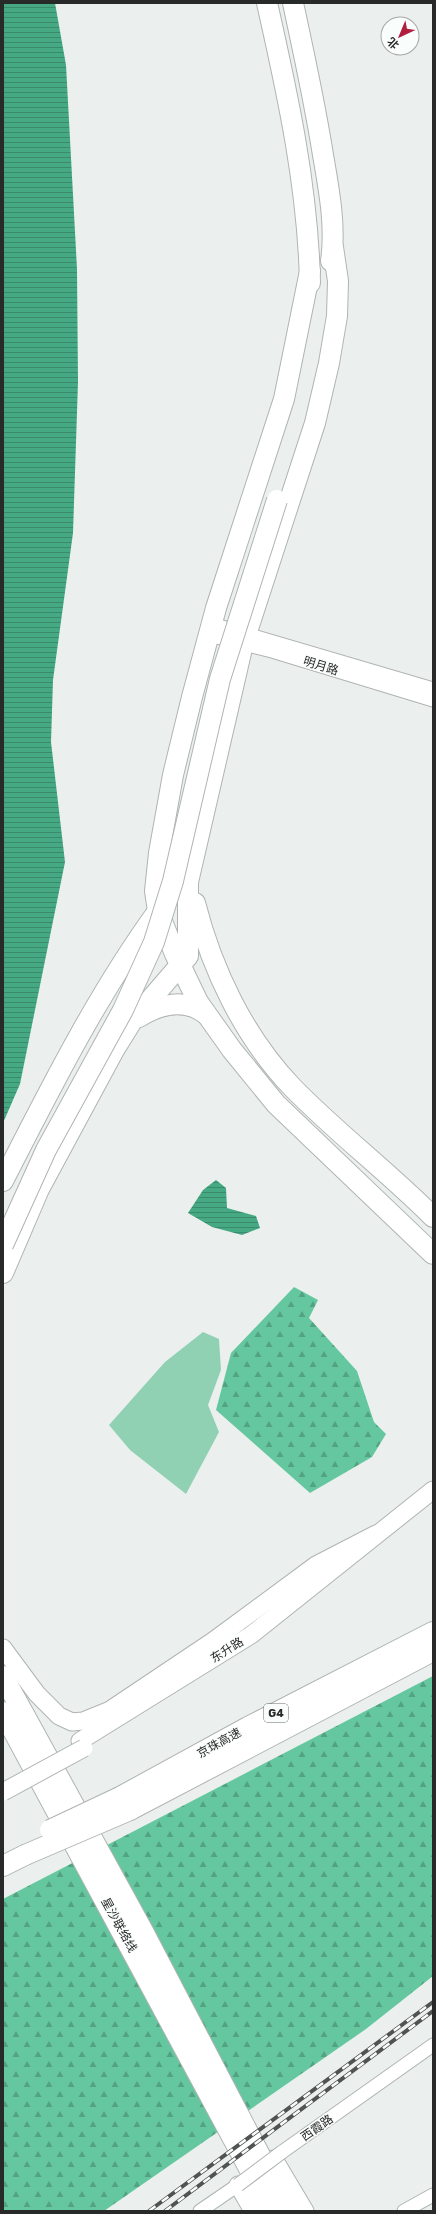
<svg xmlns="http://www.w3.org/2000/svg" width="436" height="2214" viewBox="0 0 436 2214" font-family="Rubik,'Noto Sans SC',sans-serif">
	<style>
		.green { fill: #90d1b4 }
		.forest { fill: url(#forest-firs) }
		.water { fill: url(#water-rules) }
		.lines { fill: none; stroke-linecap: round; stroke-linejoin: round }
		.minor-casing { stroke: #afb4b2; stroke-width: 15 }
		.major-casing { stroke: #afb4b2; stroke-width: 19 }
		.highway-casing { stroke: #afb4b2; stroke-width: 22 }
		.minor { stroke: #fff; stroke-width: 13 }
		.major { stroke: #fff; stroke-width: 17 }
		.highway { stroke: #fff; stroke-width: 20 }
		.rail-casing { stroke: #515353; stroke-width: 4 }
		.rail { stroke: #f9fdfb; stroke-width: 2.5; stroke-dasharray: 8; stroke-linecap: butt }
		.minor-bridge-casing { stroke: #afb4b2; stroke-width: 15; stroke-linecap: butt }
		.major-bridge-casing { stroke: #afb4b2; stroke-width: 19; stroke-linecap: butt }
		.highway-bridge-casing { stroke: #afb4b2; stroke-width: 22; stroke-linecap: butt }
		.minor-bridge { stroke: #fff; stroke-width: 13 }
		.major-bridge { stroke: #fff; stroke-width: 17 }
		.highway-bridge { stroke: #fff; stroke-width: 20 }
		.labels { text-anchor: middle; stroke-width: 3; stroke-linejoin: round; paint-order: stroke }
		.shield { fill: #f9fdfb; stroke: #676968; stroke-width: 1 }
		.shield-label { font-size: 11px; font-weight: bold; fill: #282929 }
		.street-label { font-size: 12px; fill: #282929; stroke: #f9fdfb }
	</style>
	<defs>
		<pattern id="forest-firs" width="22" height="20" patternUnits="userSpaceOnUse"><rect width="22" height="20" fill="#65c79f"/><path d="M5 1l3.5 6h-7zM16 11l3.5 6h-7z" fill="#53a282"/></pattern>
		<pattern id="water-rules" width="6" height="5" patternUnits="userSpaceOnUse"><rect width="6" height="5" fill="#45a983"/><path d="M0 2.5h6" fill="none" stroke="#3a8a6b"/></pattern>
	</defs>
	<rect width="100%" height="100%" fill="#ebf0ee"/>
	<polygon class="green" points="203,1332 219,1339 221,1370 208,1405 219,1432 186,1494 130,1450 109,1425 165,1362"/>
	<g class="forest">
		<polygon points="294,1287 318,1300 309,1318 357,1371 374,1422 386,1434 372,1457 310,1493 216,1410 231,1353"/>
		<polygon points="433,1676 433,1976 366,2029 104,2211 3,2211 3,1899"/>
	</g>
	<g class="water">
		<polygon points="3,3 55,3 66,65 77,269 78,382 73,533 53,680 51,742 65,862 20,1084 3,1123"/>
		<polygon points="216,1180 226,1188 227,1208 256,1216 260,1228 242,1235 212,1227 188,1213 203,1190"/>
	</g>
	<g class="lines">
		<g class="minor-casing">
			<g id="minor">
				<polyline points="212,624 433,689"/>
				<polyline points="209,635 272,651 433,700"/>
				<polyline points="282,2152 433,2045"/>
				<polyline points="200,2211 238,2185"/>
				<polyline points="404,2211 433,2195"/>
			</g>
		</g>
		<g class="major-casing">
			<g id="major">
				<polyline points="3,1648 37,1694 59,1716 72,1722 83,1721 110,1710 213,1641 316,1565 376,1534"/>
				<polyline points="80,1741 251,1635 433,1490"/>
				<polyline points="274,2159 305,2211"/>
				<polyline points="238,2185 253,2211"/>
			</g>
		</g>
		<g class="highway-casing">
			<g id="highway">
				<path d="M267 3C288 96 308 188 310 283"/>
				<path d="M293 3C304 54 315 104 323 155 329 190 336 226 331 261"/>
				<polyline points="310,271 284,399 216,608 192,697 173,775 159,853 155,891 158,911 175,954 198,1002 232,1050 276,1104 433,1254"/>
				<path d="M195 903C212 970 244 1037 293 1088 337 1133 388 1172 433 1217"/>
				<path d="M139 1017C160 1004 185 998 206 1014"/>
				<path d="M3 1181C50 1089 97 995 158 911"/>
				<polyline points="3,1273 39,1189 114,1050 132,1021 188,956 188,882 243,644 315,423 329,363 337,316 338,281 333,247"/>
				<polyline points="3,1676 143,1931 289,2211"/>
				<path d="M3 1712C93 1878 182 2045 272 2211"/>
				<polyline points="120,1797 248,1727 433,1632"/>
				<polyline points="130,1810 433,1651"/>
				<polyline points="3,1866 25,1855"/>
			</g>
		</g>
		<use href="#minor" class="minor"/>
		<use href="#major" class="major"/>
		<use href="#highway" class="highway"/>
		<g class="rail-casing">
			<g id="rail">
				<polyline points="149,2211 433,2002"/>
				<polyline points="165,2211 433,2011"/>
			</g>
		</g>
		<use href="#rail" class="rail"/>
		<g class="minor-bridge-casing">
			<polyline id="minor-bridge" points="238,2185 282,2152"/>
		</g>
		<g class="major-bridge-casing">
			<polyline id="major-bridge" points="3,1792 84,1748"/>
		</g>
		<g class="highway-bridge-casing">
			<g id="highway-bridge">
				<polyline points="3,1245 46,1150 123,1010 154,942 173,881 220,679 277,500"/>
				<polyline points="50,1830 120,1797"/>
				<polyline points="25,1855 130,1810"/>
			</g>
		</g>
		<use href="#minor-bridge" class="minor-bridge"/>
		<use href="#major-bridge" class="major-bridge"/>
		<use href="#highway-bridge" class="highway-bridge"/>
	</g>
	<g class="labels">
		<rect class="shield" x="264" y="1704" width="24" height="18" rx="3"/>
		<g class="shield-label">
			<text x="276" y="1717">G4</text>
		</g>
		<g class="street-label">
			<text transform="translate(321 666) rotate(17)" y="4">明月路</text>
			<text transform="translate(227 1650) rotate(-32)" y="4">东升路</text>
			<text transform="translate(219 1743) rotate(-29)" y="4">京珠高速</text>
			<text transform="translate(119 1925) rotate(61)" y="4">星沙联络线</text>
			<text transform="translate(317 2128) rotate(-35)" y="4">西霞路</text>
		</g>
	</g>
	<rect width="436" height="2214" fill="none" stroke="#282929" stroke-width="8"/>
	<g transform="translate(400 36) rotate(224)"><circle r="19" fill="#f9fdfb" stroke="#a5a8a7"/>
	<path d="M0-3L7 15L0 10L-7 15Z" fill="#b01d3f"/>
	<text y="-6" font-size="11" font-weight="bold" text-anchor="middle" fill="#282929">北</text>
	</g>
</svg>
